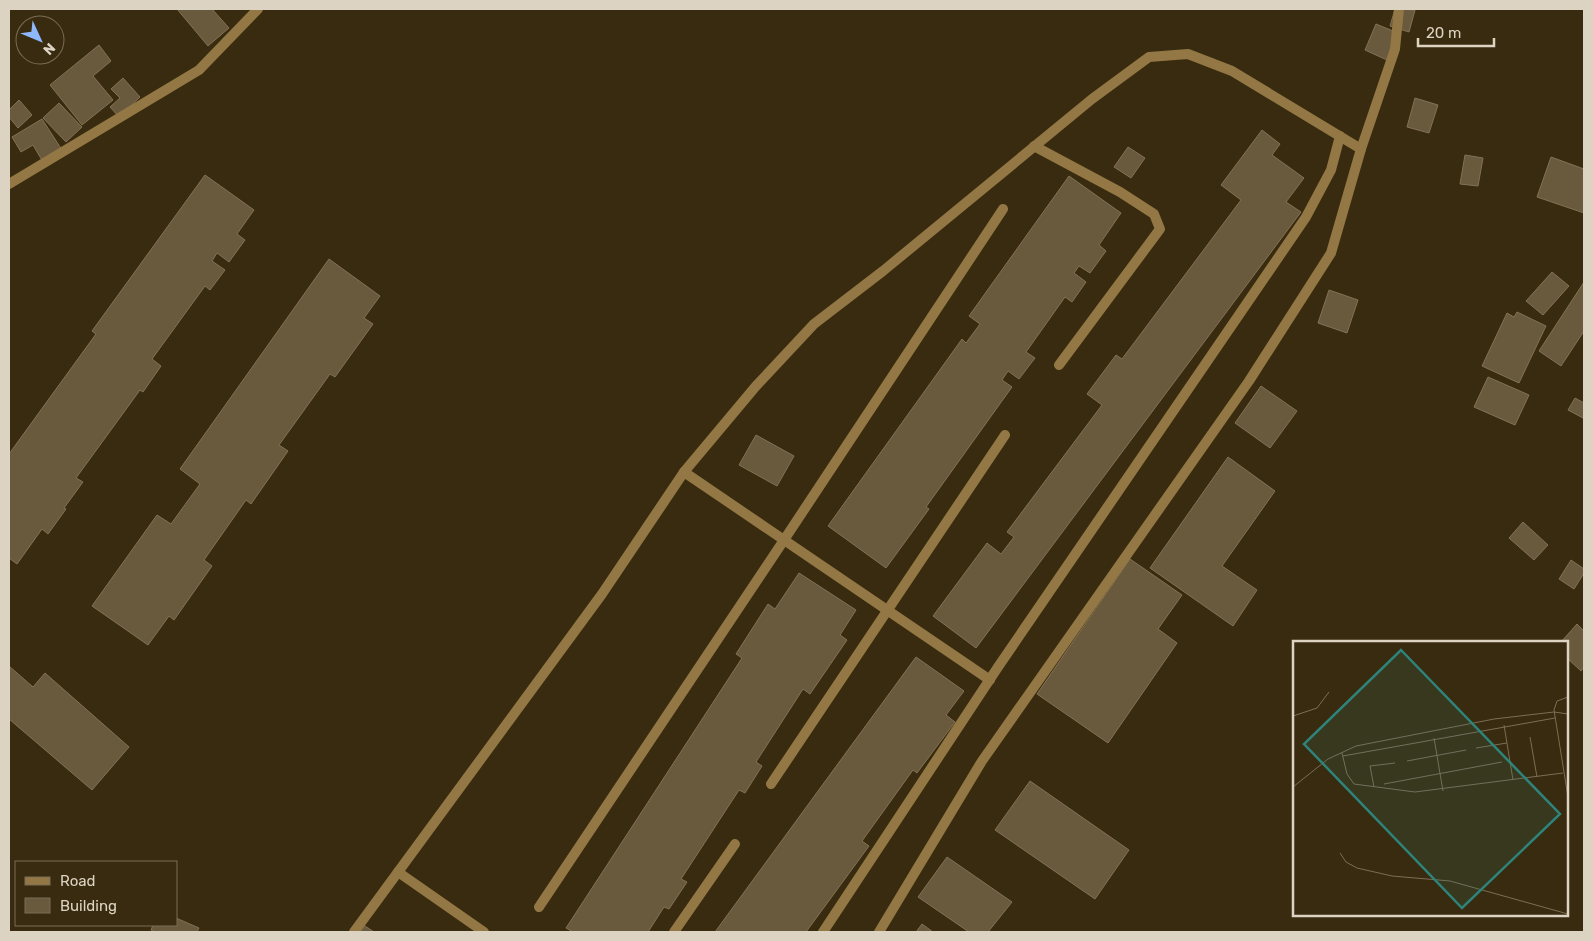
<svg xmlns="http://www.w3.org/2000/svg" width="1593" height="941" viewBox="0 0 1593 941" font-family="Rubik,sans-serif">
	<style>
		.building { fill: #69593d; stroke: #837255 }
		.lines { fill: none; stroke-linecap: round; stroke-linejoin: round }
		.lane { stroke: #937744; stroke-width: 10 }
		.street { stroke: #937744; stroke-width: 10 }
		.inset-road { fill: none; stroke: #7a6e57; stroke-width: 1 }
		.view { fill: #2e847b; fill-opacity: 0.15; stroke: #2e847b; stroke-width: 2.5 }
		.inset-edge { fill: none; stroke: #dcd3c3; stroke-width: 2.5 }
	</style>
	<rect width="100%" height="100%" fill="#392b0f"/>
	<g class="building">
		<polygon points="177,9 212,9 229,28 208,46"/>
		<polygon points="1395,9 1415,10 1409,32 1390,26"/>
		<polygon points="1376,24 1398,33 1387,60 1365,50"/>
		<polygon points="99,45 111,61 93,76 113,100 82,125 50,85"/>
		<polygon points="123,78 140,97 119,117 110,107 120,98 111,89"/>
		<polygon points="1415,98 1438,105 1429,133 1407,127"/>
		<polygon points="19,100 32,115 18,128 9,117 9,110"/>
		<polygon points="59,103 82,127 66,142 43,118"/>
		<polygon points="42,119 62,150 43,162 33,145 21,152 12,137"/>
		<polygon points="1262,130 1280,144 1272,155 1304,178 1286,202 1301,212 976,648 933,616 987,543 1001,554 1014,537 1007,532 1102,405 1087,394 1116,355 1122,359 1241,200 1221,185"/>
		<polygon points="1128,147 1145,158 1131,178 1114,167"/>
		<polygon points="1465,155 1483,158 1478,186 1460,184"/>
		<polygon points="1551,157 1584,169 1584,213 1537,197"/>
		<polygon points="205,175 254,210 237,234 245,240 229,262 217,253 212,261 225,270 210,290 205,286 152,359 161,366 143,392 140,390 76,478 83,482 64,508 66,509 48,534 42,529 17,564 9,558 9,454 96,334 92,331"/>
		<polygon points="1069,176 1121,213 1099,245 1106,251 1090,273 1079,266 1074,273 1086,282 1072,302 1065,297 1026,352 1035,358 1019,379 1008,371 1002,380 1012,387 926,507 929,509 886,568 828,526 962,339 966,343 980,324 969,316"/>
		<polygon points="329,259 380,296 364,318 373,324 335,377 330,374 279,445 288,451 251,504 246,500 204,560 212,566 174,620 169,616 148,645 92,606 157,515 171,524 200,484 180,469"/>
		<polygon points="1552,272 1569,286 1543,315 1526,301"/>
		<polygon points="1584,282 1584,331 1561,366 1539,351"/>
		<polygon points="1329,290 1358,300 1347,333 1318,323"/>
		<polygon points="1517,312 1546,326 1519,383 1482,366 1507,313 1514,317"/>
		<polygon points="1488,377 1529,395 1515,425 1474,407"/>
		<polygon points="1261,386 1297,411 1270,448 1235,423"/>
		<polygon points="1575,398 1584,403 1584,415 1583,418 1568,410"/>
		<polygon points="756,435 794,456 777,486 739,465"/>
		<polygon points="1228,457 1275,491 1222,566 1257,590 1233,626 1150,568"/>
		<polygon points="1523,522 1548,545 1534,560 1509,538"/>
		<polygon points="1130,559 1182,595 1158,629 1177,643 1108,743 1037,694"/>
		<polygon points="1571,560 1584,569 1584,573 1574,589 1559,579"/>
		<polygon points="799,573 856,610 840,635 847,640 810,694 803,689 756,762 762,766 745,793 739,790 681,879 687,882 669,909 664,907 648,932 573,932 566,928 742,658 736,654 768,604 775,609"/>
		<polygon points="1577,624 1584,631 1584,667 1581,671 1567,658 1567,642 1561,642"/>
		<polygon points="916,657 964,691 946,715 955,722 917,773 913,770 862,841 869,846 806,932 715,932"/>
		<polygon points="9,666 33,687 45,673 129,747 92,790 9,719"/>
		<polygon points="1030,781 1129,850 1095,899 995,830"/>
		<polygon points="947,857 1012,902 988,932 969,932 918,897"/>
		<polygon points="176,918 199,928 197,932 155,932 151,930 153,925 176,925"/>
		<polygon points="362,924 374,932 356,932"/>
		<polygon points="922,924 933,932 916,932"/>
	</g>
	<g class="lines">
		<g class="lane">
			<polyline points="1034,146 1120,192 1154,214 1160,229 1059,365"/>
			<polyline points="771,784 1005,435"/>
			<polyline points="539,907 784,540 1003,209"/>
			<polyline points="674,932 735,844"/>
		</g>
		<g class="street">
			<polyline points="9,184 199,70 258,9"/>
			<polyline points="684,472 990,680"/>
			<polyline points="398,872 484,932"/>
			<polyline points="354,932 602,594 684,472 756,386 814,324 883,271 1092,99 1149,57 1188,54 1232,71 1361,149"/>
			<polyline points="823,932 998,667 1306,217 1331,170 1340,136"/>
			<polyline points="879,932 982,761 1249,381 1331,253 1361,149 1395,49 1399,9"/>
		</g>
	</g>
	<g transform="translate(1293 641)">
		<rect width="275" height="275" fill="#392b0f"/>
		<path class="inset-road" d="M275 56 264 60 261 69 275 156M0 75 24 67 36 51M211 84 220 139M237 96 244 136M141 97 150 150M183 107 214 102M49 112 54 133 61 143 122 151 270 132M50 115 262 77M114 120 173 109M91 143 209 121M0 146 35 118 63 105 201 78 261 71 275 73M81 146 77 125 102 122M47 212 53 221 64 227 99 235 157 240 275 273"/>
		<path class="view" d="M108 9 267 173 169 267 11 103Z"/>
		<rect width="275" height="275" class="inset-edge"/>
	</g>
	<rect width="1593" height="941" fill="none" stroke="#dcd3c3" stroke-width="20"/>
	<rect x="15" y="861" width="162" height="65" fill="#392b0f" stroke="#7a6e57"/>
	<rect x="25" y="877" width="25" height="8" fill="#937744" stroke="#7a6e57"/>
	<text x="60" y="886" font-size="15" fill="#dcd3c3">Road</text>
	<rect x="25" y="898" width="25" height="15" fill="#69593d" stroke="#7a6e57"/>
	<text x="60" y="911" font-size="15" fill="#dcd3c3">Building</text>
	<g transform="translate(40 40) rotate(134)"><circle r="24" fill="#392b0f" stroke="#7a6e57"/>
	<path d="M0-4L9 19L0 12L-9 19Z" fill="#90b8fd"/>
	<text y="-8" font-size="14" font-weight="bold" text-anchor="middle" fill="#dcd3c3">N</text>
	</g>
	<path d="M1418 38v8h76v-8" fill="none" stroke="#dcd3c3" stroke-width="2.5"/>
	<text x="1426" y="38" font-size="15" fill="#dcd3c3" stroke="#392b0f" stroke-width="4" paint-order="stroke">20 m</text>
</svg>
